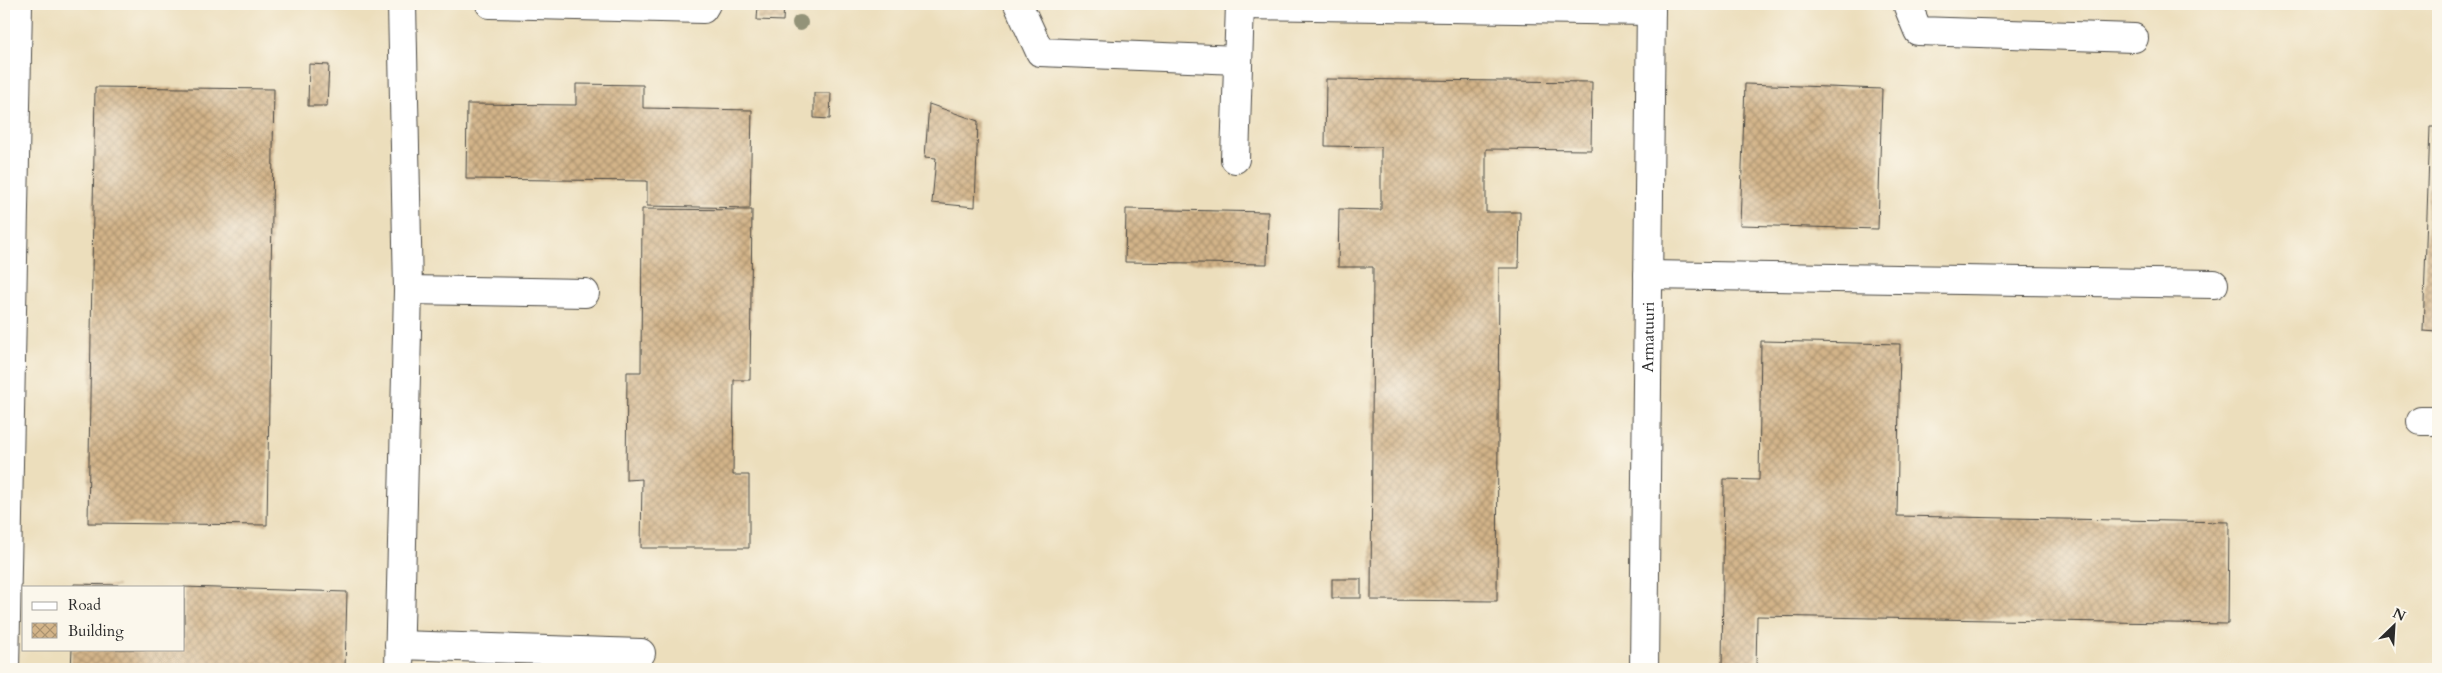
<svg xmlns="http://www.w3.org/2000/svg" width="2442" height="673" viewBox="0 0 2442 673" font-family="Cardo,serif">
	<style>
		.building { fill: url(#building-cross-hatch) }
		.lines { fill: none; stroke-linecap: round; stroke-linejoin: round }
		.minor-casing { stroke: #484641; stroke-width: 30 }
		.minor { stroke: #fff; stroke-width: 28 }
		.tree { fill: #939378 }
		.labels { text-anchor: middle; stroke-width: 4; stroke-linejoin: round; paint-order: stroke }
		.street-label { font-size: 16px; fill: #2b2b2b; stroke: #fbf7ec }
	</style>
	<defs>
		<pattern id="building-cross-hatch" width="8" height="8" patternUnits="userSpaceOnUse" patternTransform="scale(1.25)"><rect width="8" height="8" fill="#d3b489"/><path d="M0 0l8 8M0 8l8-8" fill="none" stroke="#ab9370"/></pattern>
	</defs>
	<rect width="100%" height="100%" fill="#fbf7ec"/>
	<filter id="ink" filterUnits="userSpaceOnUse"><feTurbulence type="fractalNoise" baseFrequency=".02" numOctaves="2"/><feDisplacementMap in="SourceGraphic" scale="10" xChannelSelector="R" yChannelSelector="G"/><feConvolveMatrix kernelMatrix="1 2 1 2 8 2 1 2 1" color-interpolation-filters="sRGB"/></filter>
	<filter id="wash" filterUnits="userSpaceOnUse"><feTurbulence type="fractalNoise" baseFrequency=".0096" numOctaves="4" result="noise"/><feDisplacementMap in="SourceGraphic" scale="20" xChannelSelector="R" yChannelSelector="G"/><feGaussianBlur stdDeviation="1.12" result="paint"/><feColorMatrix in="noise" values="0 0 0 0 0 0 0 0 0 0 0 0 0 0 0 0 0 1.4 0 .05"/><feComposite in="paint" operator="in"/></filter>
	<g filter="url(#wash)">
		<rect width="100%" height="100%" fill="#ecdebc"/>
		<g id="blocks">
			<g class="building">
				<polygon points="758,4 784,4 783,21 757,20"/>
				<polygon points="309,64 329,65 327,106 308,106"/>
				<polygon points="1326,79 1592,82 1591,150 1486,149 1486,212 1520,212 1519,268 1499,268 1497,601 1371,600 1373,267 1338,267 1339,209 1381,210 1381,147 1325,146"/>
				<polygon points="576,84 643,85 643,108 752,110 750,208 647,206 647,181 466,179 467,104 576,105"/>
				<polygon points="1745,84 1882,89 1878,229 1740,225"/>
				<polygon points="95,87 274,89 267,525 88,523"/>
				<polygon points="814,93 831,93 830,119 814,118"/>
				<polygon points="929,104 978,121 975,207 932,203 936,158 925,157"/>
				<polygon points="2430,127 2438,127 2438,332 2423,331"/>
				<polygon points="642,209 752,210 750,380 734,380 733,475 749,475 749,548 641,548 642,479 626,480 627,372 641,372"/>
				<polygon points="1126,209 1268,212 1267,264 1125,262"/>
				<polygon points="1761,341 1900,344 1897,516 2229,522 2228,624 1757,616 1756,669 1722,669 1724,479 1759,480"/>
				<rect x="1332" y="579" width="29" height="19"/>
				<polygon points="74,584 118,585 118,587 74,587"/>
				<polygon points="184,587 347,592 345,669 71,669 72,649 184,649"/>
			</g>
		</g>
	</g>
	<g filter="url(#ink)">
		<use href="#blocks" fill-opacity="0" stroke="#484641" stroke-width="1"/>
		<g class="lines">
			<g class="minor-casing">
				<g id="minor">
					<polyline points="490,4 703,9 706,4"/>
					<polyline points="1018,4 1040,52 1238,60"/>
					<polyline points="1907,4 1918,31 2134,38"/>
					<polyline points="1240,5 1651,11"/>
					<polyline points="1235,159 1240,4"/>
					<polyline points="1648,275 2214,284"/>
					<polyline points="408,290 585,293"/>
					<polyline points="2421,421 2438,421"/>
					<polyline points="399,645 641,653"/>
					<polyline points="5,669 18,4"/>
					<polyline points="399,669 408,290 402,4"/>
					<path id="s1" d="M1644 669 1651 4"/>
				</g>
			</g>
			<use href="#minor" class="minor"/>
		</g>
		<circle class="tree" cx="800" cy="23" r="8"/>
	</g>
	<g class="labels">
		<g class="street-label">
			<text dy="6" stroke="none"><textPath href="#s1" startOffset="332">Armatuuri</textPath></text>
		</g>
	</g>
	<rect width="2442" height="673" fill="none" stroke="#fbf7ec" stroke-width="20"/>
	<rect x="22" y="586" width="162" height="65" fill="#fbf7ec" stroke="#a8a59f"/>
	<rect x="32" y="602" width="25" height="8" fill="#ffffff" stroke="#a8a59f"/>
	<text x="68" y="610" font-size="15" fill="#2b2b2b">Road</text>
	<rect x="32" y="623" width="25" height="15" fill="url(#building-cross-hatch)" stroke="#a8a59f"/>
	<text x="68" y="636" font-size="15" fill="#2b2b2b">Building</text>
	<g transform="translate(2394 626) rotate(25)" stroke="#fbf7ec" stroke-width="4" paint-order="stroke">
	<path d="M0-4L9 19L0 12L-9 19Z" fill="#2b2b2b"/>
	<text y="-8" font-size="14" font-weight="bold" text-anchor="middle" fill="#2b2b2b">N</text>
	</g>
</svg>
